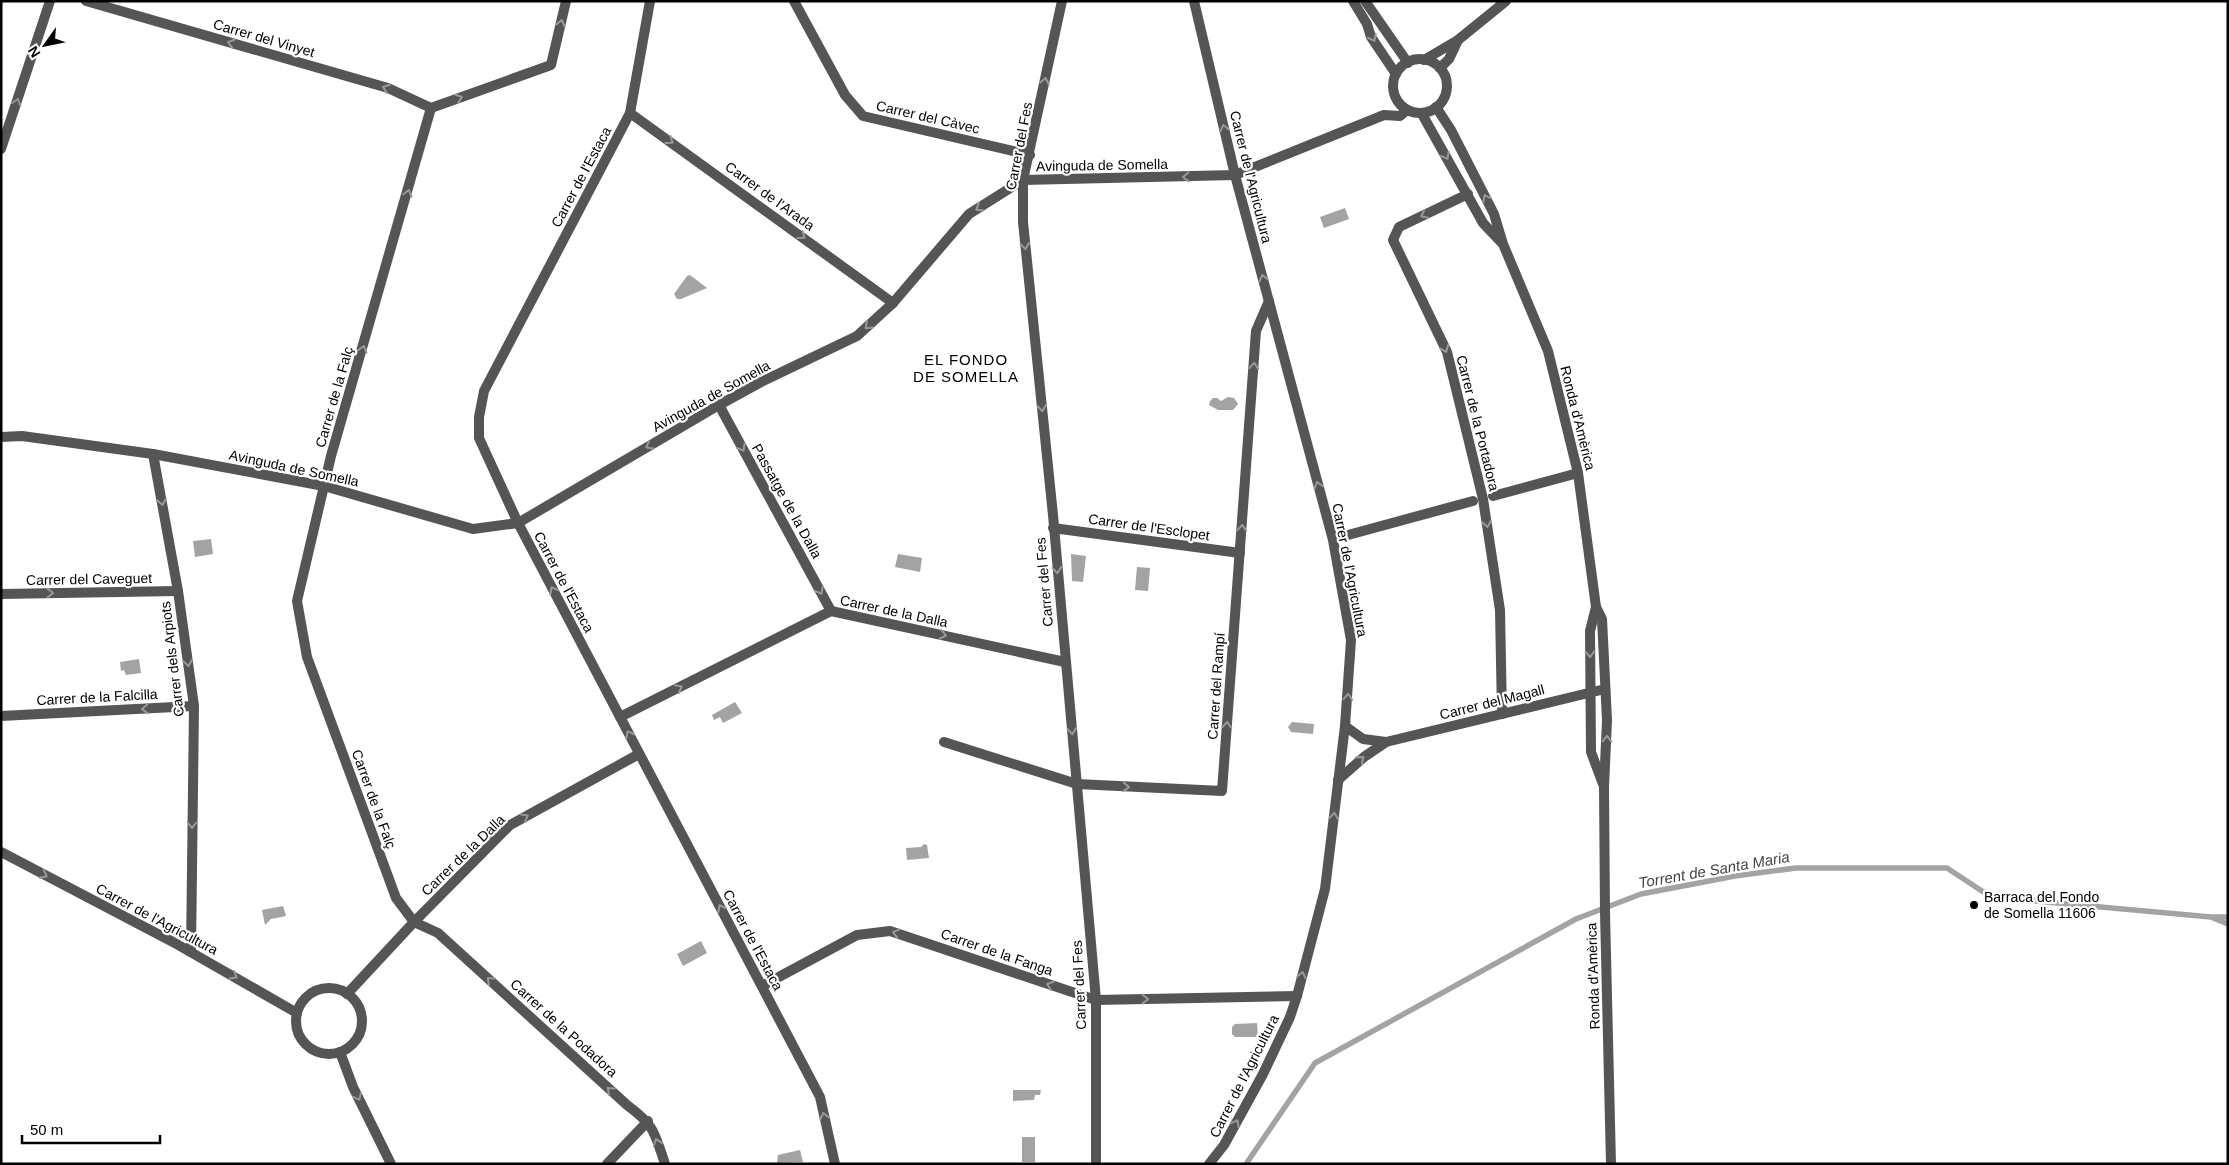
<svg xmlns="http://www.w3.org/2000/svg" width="2229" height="1165" viewBox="0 0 2229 1165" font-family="Helvetica,sans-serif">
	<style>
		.water { fill: #a3a3a3 }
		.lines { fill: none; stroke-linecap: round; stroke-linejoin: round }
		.stream { stroke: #a3a3a3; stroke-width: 5.5 }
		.pedestrian { stroke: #555; stroke-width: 10 }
		.minor { stroke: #555; stroke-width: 10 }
		.oneway { stroke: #999 }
		.poi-dot { fill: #000; stroke: #fff; stroke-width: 2 }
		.labels { text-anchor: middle; stroke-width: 4.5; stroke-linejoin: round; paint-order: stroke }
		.street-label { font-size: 14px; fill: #000; stroke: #fff }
		.poi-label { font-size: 14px; fill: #000; stroke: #fff; text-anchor: start }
		.neighbourhood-label { font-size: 15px; letter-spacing: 1px; fill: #000; stroke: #fff }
		.water-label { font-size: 15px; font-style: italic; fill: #444; stroke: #fff }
	</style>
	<rect width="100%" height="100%" fill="#fff"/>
	<g class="water">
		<polygon points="1345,208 1349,219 1324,228 1320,217"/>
		<polygon points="690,275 707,288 681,299 677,299 674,294 687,276"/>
		<polygon points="1228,397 1234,398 1238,404 1233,410 1218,410 1209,405 1210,401 1213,398 1217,398 1221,401"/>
		<polygon points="211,539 213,554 195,557 193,541"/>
		<polygon points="898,554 922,558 920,572 895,567"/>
		<polygon points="1071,554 1086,556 1083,582 1072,581"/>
		<polygon points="1137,567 1150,568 1148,591 1135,590"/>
		<polygon points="139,659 141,673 126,675 124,670 121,671 120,662"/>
		<polygon points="735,702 742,713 723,723 720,717 714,720 712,715"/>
		<polygon points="1292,722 1314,724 1313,734 1291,732 1288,727"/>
		<polygon points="924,844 927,845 929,858 907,860 906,848 921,847"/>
		<polygon points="283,906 286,916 271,919 265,925 262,910"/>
		<polygon points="701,941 707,953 683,966 677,954"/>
		<polygon points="1257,1023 1258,1037 1235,1037 1232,1034 1232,1027 1235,1024"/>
		<polygon points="1013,1090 1041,1090 1040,1095 1035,1095 1034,1100 1013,1101"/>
		<rect x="1022" y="1137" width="13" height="25"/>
		<polygon points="800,1150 803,1162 777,1163 778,1155"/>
	</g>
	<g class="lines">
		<g class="stream">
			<polyline points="2213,918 2228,924"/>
			<polyline points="1246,1164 1315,1063 1576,919 1641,894 1735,876 1796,868 1947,868 1991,897 2211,917 2228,917"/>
		</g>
		<g class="pedestrian">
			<polyline points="1493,496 1578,473"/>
			<polyline points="1337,538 1473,501"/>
		</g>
		<g class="minor">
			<polyline points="86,1 388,88 431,108"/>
			<path d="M566 1 551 65 431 108 331 456 297 601 307 657 396 898 414 922 438 933 627 1105C655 1126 654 1131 665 1164"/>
			<polyline points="650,1 630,113 484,391 479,417 479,438 518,523 820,1097 835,1164"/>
			<polyline points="794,1 845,95 863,116 1030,155"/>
			<polyline points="1062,1 1023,180 1023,222 1053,515 1096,1000 1096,1164"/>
			<polyline points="1194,1 1235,175 1333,540 1351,640 1345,726 1325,889 1297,996 1290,1017 1263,1074 1224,1145 1209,1164"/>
			<polyline points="1353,1 1367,24 1371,37 1396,74"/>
			<polyline points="1365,1 1408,63"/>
			<circle cx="1420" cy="86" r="27"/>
			<polyline points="1424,60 1458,40 1506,1"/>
			<polyline points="1440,68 1449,59 1458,40"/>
			<polyline points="1436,107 1451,130 1494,214 1503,244 1548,351 1578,473 1596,607 1602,619 1607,720 1604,787 1605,913 1611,1164"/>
			<polyline points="630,113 893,303"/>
			<polyline points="1422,114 1483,223 1501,242"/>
			<polyline points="1,149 50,1"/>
			<polyline points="1468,194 1399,227 1393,240 1447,352 1483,499 1500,610 1502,714"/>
			<polyline points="719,405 831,611"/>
			<polyline points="1,437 22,436 153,454 324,486 473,529 518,523 719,405 761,382 857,336 893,303 969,214 1023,180 1235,175 1384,115 1400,116 1407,110"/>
			<polyline points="153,454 178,591 194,706 191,952"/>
			<polyline points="1053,528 1240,553"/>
			<polyline points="1,594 178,591"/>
			<polyline points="1596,607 1590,631 1591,752 1603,784"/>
			<polyline points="1,716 194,706"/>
			<polyline points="620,717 831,611 1065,662"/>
			<polyline points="1345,726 1363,739 1386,742 1605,689"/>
			<polyline points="944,742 1077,784 1222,791 1256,331 1269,301"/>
			<polyline points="1338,780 1364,757 1386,742"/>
			<polyline points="1,852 173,942 297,1013"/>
			<polyline points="762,986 857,935 890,931 1096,1000 1297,996"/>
			<circle cx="329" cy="1021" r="33"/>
			<polyline points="347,994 414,922 510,825 639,754"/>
			<polyline points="340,1052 353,1087 391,1164"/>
			<polyline points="607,1164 648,1121"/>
		</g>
	</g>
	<defs><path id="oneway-chevron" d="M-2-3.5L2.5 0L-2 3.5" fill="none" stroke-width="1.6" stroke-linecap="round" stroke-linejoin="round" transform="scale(1.25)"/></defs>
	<g class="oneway">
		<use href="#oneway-chevron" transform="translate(561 23) rotate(-77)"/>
		<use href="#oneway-chevron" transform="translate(1373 38) rotate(62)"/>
		<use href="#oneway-chevron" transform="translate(231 43) rotate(-164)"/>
		<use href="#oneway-chevron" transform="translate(1045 81) rotate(-78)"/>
		<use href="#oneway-chevron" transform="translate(386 88) rotate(-160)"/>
		<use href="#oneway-chevron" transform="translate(459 98) rotate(-19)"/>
		<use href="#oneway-chevron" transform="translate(17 102) rotate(-72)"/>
		<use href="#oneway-chevron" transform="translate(1224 128) rotate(-103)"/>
		<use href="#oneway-chevron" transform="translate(670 141) rotate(36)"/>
		<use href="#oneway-chevron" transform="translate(1446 156) rotate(61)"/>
		<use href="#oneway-chevron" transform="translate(1186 177) rotate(179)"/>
		<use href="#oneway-chevron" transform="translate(408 193) rotate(-74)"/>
		<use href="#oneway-chevron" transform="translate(1486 198) rotate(-118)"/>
		<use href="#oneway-chevron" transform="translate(979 208) rotate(148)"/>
		<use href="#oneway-chevron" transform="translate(1424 215) rotate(154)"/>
		<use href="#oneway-chevron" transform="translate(802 236) rotate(36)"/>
		<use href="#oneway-chevron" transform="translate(1025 246) rotate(84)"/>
		<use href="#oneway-chevron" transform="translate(1263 278) rotate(-105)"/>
		<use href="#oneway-chevron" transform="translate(868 326) rotate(137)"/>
		<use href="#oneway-chevron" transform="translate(363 349) rotate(-74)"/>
		<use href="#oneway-chevron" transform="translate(1445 349) rotate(68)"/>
		<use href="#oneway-chevron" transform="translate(1254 366) rotate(-86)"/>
		<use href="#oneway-chevron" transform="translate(1042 408) rotate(84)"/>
		<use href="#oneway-chevron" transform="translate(649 446) rotate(150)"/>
		<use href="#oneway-chevron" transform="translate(742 448) rotate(61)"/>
		<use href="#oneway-chevron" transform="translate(1318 485) rotate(-105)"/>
		<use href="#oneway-chevron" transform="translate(162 502) rotate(80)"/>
		<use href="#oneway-chevron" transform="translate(1487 524) rotate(81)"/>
		<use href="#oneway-chevron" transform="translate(1242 528) rotate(-86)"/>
		<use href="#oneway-chevron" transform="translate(1057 570) rotate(85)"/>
		<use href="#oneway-chevron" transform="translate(553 590) rotate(-118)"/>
		<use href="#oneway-chevron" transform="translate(820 591) rotate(61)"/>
		<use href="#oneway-chevron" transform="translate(50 593) rotate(-1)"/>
		<use href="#oneway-chevron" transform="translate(943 635) rotate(12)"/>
		<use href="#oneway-chevron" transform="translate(1590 654) rotate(88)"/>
		<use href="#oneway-chevron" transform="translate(188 663) rotate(82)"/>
		<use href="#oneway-chevron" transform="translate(679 688) rotate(-27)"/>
		<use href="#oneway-chevron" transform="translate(1348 697) rotate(-86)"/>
		<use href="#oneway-chevron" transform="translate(145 709) rotate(177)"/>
		<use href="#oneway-chevron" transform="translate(1227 725) rotate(-86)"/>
		<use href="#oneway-chevron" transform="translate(1072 731) rotate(85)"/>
		<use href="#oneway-chevron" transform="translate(629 734) rotate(-117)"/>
		<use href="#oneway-chevron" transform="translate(1607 739) rotate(-89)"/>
		<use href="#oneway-chevron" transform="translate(1361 759) rotate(-40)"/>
		<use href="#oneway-chevron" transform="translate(1126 787) rotate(3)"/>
		<use href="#oneway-chevron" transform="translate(1334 816) rotate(-83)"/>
		<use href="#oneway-chevron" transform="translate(525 817) rotate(-29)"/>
		<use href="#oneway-chevron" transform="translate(192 825) rotate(90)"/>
		<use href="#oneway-chevron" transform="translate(44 875) rotate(28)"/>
		<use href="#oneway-chevron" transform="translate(721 908) rotate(-118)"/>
		<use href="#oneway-chevron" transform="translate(896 933) rotate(-165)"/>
		<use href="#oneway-chevron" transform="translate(1302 975) rotate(-77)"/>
		<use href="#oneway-chevron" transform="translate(234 976) rotate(30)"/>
		<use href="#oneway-chevron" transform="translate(490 980) rotate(-138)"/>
		<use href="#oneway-chevron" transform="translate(1050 985) rotate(-161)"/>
		<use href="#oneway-chevron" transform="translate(1145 999) rotate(-1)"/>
		<use href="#oneway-chevron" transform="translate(610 1090) rotate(-138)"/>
		<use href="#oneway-chevron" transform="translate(358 1097) rotate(64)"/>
		<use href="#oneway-chevron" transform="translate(824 1116) rotate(-103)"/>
		<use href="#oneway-chevron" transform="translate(1236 1123) rotate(-61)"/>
		<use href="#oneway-chevron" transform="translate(657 1142) rotate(-109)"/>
	</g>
	<circle class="poi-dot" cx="1974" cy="905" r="5"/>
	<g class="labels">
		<g class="street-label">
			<text transform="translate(264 38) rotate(16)" y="5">Carrer del Vinyet</text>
			<text transform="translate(928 117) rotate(13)" y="5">Carrer del Càvec</text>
			<text transform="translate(1019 146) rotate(-79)" y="5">Carrer del Fes</text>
			<text transform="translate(1102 165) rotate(-1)" y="5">Avinguda de Somella</text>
			<text transform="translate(581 177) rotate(-62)" y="5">Carrer de l'Estaca</text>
			<text transform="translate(1251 177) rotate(76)" y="5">Carrer de l'Agricultura</text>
			<text transform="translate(770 196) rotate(36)" y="5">Carrer de l'Arada</text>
			<text transform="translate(711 396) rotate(-29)" y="5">Avinguda de Somella</text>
			<text transform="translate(334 397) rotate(-74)" y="5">Carrer de la Falç</text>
			<text transform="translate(1578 418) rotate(76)" y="5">Ronda d'Amèrica</text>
			<text transform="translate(1478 423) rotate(76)" y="5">Carrer de la Portadora</text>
			<text transform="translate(294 468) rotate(12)" y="5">Avinguda de Somella</text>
			<text transform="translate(787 501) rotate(61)" y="5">Passatge de la Dalla</text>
			<text transform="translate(1149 527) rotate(8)" y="5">Carrer de l'Esclopet</text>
			<text transform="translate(1350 570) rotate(79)" y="5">Carrer de l'Agricultura</text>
			<text transform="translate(89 579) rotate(-1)" y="5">Carrer del Caveguet</text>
			<text transform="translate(564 582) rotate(62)" y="5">Carrer de l'Estaca</text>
			<text transform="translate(1044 582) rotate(-95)" y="5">Carrer del Fes</text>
			<text transform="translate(894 611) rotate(12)" y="5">Carrer de la Dalla</text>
			<text transform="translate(172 659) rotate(-97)" y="5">Carrer dels Arpiots</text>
			<text transform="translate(1216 686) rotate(-86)" y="5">Carrer del Rampí</text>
			<text transform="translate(97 697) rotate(-3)" y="5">Carrer de la Falcilla</text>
			<text transform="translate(1492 702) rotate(-14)" y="5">Carrer del Magall</text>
			<text transform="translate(374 799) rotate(70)" y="5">Carrer de la Falç</text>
			<text transform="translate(463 855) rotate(-44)" y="5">Carrer de la Dalla</text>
			<text transform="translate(157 919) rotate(28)" y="5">Carrer de l'Agricultura</text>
			<text transform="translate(753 940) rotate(62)" y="5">Carrer de l'Estaca</text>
			<text transform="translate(997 952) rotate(19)" y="5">Carrer de la Fanga</text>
			<text transform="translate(1593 976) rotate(-92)" y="5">Ronda d'Amèrica</text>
			<text transform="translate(1079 985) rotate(-93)" y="5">Carrer del Fes</text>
			<text transform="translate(564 1028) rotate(42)" y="5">Carrer de la Podadora</text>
			<text transform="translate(1244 1076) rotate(-63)" y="5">Carrer de l'Agricultura</text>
		</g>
		<g class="poi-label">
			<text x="1984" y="902">Barraca del Fondo<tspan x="1984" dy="16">de Somella 11606</tspan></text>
		</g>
		<g class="neighbourhood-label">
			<text x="966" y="365">EL FONDO<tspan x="966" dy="17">DE SOMELLA</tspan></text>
		</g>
		<g class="water-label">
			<text transform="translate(1714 870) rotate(-10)" y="5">Torrent de Santa Maria</text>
		</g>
	</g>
	<rect width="2229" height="1165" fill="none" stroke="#000000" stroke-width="5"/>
	<g transform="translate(45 45) rotate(237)" stroke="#ffffff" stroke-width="4" paint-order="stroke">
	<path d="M0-4L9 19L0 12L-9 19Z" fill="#000000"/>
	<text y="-8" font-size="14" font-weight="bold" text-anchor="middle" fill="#000000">N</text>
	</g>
	<path d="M22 1135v8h138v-8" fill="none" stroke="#000000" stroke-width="2.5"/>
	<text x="30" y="1135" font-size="15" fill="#000000" stroke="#ffffff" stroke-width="4" paint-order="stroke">50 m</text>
</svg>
